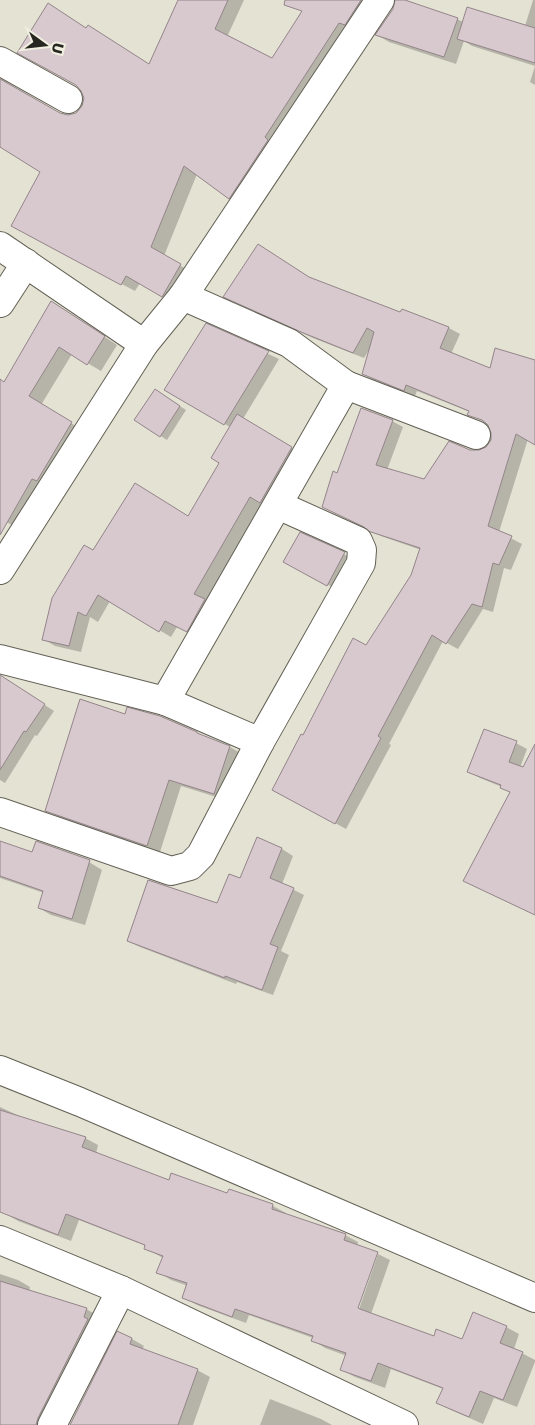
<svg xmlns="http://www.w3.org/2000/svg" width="535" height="1425" viewBox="0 0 535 1425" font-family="'DejaVu Sans',sans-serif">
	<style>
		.shadow { fill: #0003 }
		.building { fill: #d8c9cf; stroke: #93858a }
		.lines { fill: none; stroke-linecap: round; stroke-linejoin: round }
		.minor-casing { stroke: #636155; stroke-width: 30 }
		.minor { stroke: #fff; stroke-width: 28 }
	</style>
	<rect width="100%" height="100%" fill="#e4e2d3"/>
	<g class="shadow">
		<polygon points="179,0 244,0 227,37 272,60 305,9 309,0 379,0 243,206 229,198 197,174 164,256 193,273 176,303 140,283 135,291 26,234 42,172 1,146 0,148 0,81 60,114 68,116 76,114 83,107 85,98 87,29 149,65"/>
		<polygon points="397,0 401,0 457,19 463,22 525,26 533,0 535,0 535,85 530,82 535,66 472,46 464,41 456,64 389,42 377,35 394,9"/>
		<polygon points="312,279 401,314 402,310 449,328 460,334 451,354 490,370 535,364 535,443 528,439 499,532 522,544 511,570 504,568 493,612 483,609 458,649 443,641 389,744 391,745 346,829 285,796 303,737 367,647 412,576 421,550 381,536 323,507 337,475 392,421 403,427 387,470 425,481 470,451 479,452 487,448 492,441 493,433 489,424 468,414 470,412 417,391 415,396 374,380 363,374 369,350 364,358 313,338 236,303"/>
		<polygon points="64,310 117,345 101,371 72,354 41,405 84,431 20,530 0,518 0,392"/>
		<polygon points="206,325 279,359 243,419 303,455 272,509 262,503 206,601 216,607 199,637 177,627 171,637 110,601 98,622 90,617 81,652 55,646 43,639 94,552 188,517 221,462 230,427 166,390"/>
		<polygon points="161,394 186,410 167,440 136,420"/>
		<polygon points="300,533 356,560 340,591 297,569"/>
		<polygon points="0,676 54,711 37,736 35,735 5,783 0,780"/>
		<polygon points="126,716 205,738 230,747 242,754 226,800 181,786 160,852 59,817 47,810"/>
		<polygon points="516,743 527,749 520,768 523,769 535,753 535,915 511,792 502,787 480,778 469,772"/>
		<polygon points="0,843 33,854 36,843 89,862 102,870 85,925 51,915 39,908 44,893 0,878"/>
		<polygon points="282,849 293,856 282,884 304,895 281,951 289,955 273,995 237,982 236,984 140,947 128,941 218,905 241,880"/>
		<polygon points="0,1107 28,1120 85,1138 98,1145 96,1154 170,1181 273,1206 286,1213 285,1215 345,1235 358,1242 357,1246 378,1253 376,1253 354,1314 357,1315 378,1254 390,1260 371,1314 435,1337 463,1341 506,1327 519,1334 514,1349 535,1360 535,1362 517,1407 494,1398 483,1424 451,1410 438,1403 443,1389 391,1369 385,1388 355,1377 342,1370 347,1356 325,1348 312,1340 313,1338 249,1315 246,1323 197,1305 183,1297 188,1286 171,1280 158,1272 163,1258 145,1248 146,1246 79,1220 71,1241 18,1221 5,1213 0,1209"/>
		<polygon points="0,1274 18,1280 30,1287 29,1291 86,1309 99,1316 50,1425 0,1425"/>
		<polygon points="132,1339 144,1346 142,1350 197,1370 210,1377 193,1425 71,1425"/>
		<polygon points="270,1399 321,1419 332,1425 260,1425"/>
	</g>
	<g class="building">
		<polygon points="178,0 228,0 215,29 272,58 302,11 284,5 285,0 361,0 345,25 339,23 265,137 268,140 229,199 184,166 151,247 181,264 162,297 126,276 121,285 11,226 40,172 0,147 0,79 60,113 68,115 76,113 82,106 84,98 81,91 76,85 17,53 48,3 86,28 88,25 149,64"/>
		<polygon points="395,0 405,0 458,18 444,57 375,35 393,9"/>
		<polygon points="467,7 535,28 535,63 457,39"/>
		<polygon points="258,244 309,277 400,312 402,309 449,327 440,348 490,368 495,348 535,360 535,445 516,434 488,526 512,536 499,565 493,563 482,607 472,604 446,644 432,635 378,736 381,738 335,824 272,790 301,734 303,735 353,638 366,645 411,575 420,548 368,531 364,527 322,507 333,471 337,473 361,408 393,420 376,465 424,479 449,441 470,450 479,450 486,447 491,440 491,433 488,425 482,420 467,415 469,411 406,385 404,391 362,374 374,332 367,328 353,353 301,332 223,297"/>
		<polygon points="51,301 105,336 87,365 59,347 29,396 72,422 37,481 32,479 0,535 0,379 4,382"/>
		<polygon points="206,323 269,351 224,425 164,390"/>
		<polygon points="155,389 180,406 160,437 134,420"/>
		<polygon points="237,414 292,447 260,503 250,497 194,594 205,599 187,632 165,621 159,632 98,595 86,616 78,612 69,646 42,640 52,598 84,545 93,550 135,483 188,516 219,463 211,458"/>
		<polygon points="300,532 345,552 327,586 283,562"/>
		<polygon points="0,675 45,704 26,732 24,731 0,770"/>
		<polygon points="80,699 125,714 127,707 160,716 197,732 197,733 230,746 214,794 169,780 147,846 45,811"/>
		<polygon points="484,729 517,741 509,762 523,767 535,744 535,915 463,881 510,792 500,788 501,785 467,772"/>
		<polygon points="257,837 282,848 270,878 294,888 270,944 278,947 262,990 225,976 225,978 127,941 148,880 217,903 229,874 240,878"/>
		<polygon points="0,841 32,852 36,841 90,860 72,919 38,908 43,891 0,876"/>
		<polygon points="0,1110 86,1137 82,1147 169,1180 171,1173 227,1193 229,1189 273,1204 272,1209 346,1234 344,1240 378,1252 358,1308 360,1309 434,1336 436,1329 462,1339 473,1312 507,1326 500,1343 523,1352 503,1400 480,1391 469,1417 436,1403 443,1388 378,1363 371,1381 340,1370 346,1353 311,1341 313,1336 235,1309 232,1317 182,1298 187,1283 156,1273 163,1256 144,1249 145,1245 66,1214 58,1235 0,1212"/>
		<polygon points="0,1281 87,1308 84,1317 88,1319 38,1418 36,1425 0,1425"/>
		<polygon points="117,1331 132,1338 130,1344 198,1369 178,1425 70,1425"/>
	</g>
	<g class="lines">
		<g class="minor-casing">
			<g id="minor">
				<polyline points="0,61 68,99"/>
				<polyline points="0,246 144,344"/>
				<polyline points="0,303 26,263"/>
				<polyline points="346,385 476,435"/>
				<polyline points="0,570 144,344 183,296 380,0"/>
				<polyline points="0,659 165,701 260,742 361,563 362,550 358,541 278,505"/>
				<polyline points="165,701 346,385 289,343 183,296"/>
				<polyline points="0,812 171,871 190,866 201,855 260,742"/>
				<polyline points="0,1070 80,1102 535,1298"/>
				<polyline points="0,1240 121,1290 404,1425"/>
				<polyline points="52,1425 121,1290"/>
			</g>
		</g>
		<use href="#minor" class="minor"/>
	</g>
	<g transform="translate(45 45) rotate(105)" stroke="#f1efe0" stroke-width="4" paint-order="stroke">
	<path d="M0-4L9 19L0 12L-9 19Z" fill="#272621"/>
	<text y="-8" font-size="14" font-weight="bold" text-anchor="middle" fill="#272621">U</text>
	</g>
</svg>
